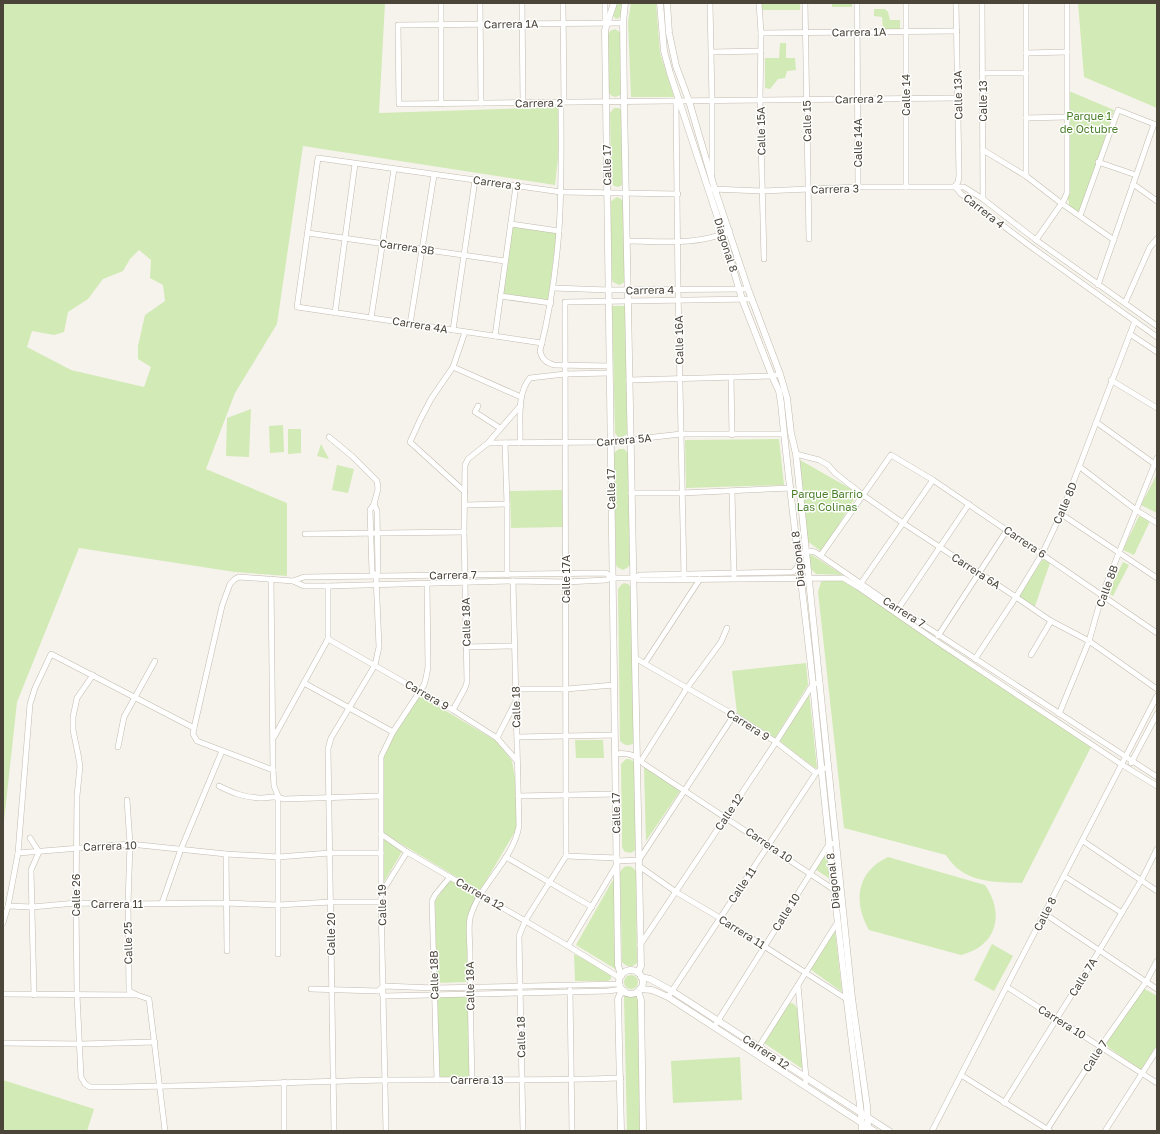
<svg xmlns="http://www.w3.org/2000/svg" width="1160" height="1134" viewBox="0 0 1160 1134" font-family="'Golos Text',sans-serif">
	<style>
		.green { fill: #d2eab5; fill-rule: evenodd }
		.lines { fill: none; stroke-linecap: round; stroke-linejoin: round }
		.minor-casing { stroke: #c2bbae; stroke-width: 6 }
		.tertiary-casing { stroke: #c2bbae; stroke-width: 7 }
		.minor { stroke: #fff; stroke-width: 5 }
		.tertiary { stroke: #fff; stroke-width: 6 }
		.labels { text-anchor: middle; stroke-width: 3; stroke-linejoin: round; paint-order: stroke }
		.street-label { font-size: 11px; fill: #4b4439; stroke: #fff }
		.park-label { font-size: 11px; fill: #4a7f2a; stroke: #fff }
	</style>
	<rect width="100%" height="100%" fill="#f6f3ec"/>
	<g class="green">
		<path d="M3 3H385L379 113 559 107 560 140 555 185 303 146 277 324 235 393 206 469 287 503V576L235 572 79 548 17 702 3 830ZM139 250 151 260 150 278 163 285 165 301 145 315 138 346V359L151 367 144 387 71 370 27 347 32 331 54 335 64 332 68 312 88 299 103 279 123 271 130 259Z"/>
		<polygon points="617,3 623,3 621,14 619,18 616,19 612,15"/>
		<polygon points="631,3 656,3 660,53 674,97 631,97 628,22"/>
		<rect x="761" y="3" width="39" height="7"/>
		<rect x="832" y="3" width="20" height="4"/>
		<polygon points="1078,3 1157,3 1157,108 1084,77"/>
		<polygon points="874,9 885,9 888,12 890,20 900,20 900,30 883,30 882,17 874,16"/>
		<polygon points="615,29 621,33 622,94 616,97 612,96 609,93 607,36 610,31"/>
		<polygon points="780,43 786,43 786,58 795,58 796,70 787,71 785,78 778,79 770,89 765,88 765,58 779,58"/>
		<polygon points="1069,91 1114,110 1080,216 1070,209 1067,193"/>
		<polygon points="614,108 619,108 622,111 624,184 618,187 614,186 611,182 610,113"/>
		<polygon points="617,197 621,199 624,202 625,282 619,285 613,282 612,280 610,202"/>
		<polygon points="512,225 557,231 548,301 502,295"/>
		<polygon points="612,306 626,306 629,433 622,437 618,437 615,433"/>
		<polygon points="251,409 249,457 226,456 227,418"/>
		<polygon points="283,425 284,452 270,453 269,426"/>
		<polygon points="288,429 301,429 301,453 288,454"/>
		<polygon points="779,439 784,485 686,488 685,440"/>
		<polygon points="321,444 329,459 317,456"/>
		<polygon points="619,449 624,449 628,453 630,565 627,568 623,570 617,567 616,565 614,454 615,452"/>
		<polygon points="800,460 858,493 822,552 807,541"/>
		<polygon points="337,465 354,469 348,493 332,490"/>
		<polygon points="1157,474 1157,513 1141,505"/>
		<polygon points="562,490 563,527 511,528 510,491"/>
		<polygon points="1139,516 1150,521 1134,555 1123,550"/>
		<polygon points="810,555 812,555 843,575 816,574 810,568"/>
		<polygon points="1043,559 1050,563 1034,609 1018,597"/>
		<polygon points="1123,562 1129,565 1113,596 1108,593"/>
		<path d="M829 579 844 581 1091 747 1022 883C993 882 963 883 946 855L844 828 818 592 821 582Z"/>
		<path d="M624 583 628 584 632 588 636 741C631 746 626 747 620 741L618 589 621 585Z"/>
		<polygon points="806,663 808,685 775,738 737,713 732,671"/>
		<polygon points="809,692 817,768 815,768 778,740"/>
		<polygon points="419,695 498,742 512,761 517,790 516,830 480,891 383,833 383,757 395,732"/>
		<polygon points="575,740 603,740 604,758 576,758"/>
		<path d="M626 759H629L635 762 637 848C633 853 630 854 624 851L622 847 621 764Z"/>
		<polygon points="644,767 680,791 646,841"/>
		<polygon points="383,839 403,850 384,882"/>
		<polygon points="827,850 830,879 815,869"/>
		<path d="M888 857 985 885C1005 914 997 946 961 955L869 930C853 902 856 872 888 857Z"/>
		<path d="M627 866 632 867 636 871 637 963C631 968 627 967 622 962L620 872 624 867Z"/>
		<polygon points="614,878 617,970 576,945"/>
		<polygon points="450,880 478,895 468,918 468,982 437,983 435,901"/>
		<polygon points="835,931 842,992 810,969"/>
		<polygon points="992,944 1013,956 994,991 974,980"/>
		<polygon points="574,954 611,974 611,979 608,981 575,981"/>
		<circle cx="631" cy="982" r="7"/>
		<polygon points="1143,988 1157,996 1157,1045 1141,1070 1105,1045"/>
		<polygon points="627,994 637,994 640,1000 643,1131 627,1131 624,996"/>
		<polygon points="468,995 470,1078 439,1077 436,996"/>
		<polygon points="792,1003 795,1005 798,1010 804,1070 764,1043 788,1004"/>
		<polygon points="740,1057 742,1100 673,1103 671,1061"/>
		<polygon points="3,1080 94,1109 87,1131 3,1131"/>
	</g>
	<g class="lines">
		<g class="minor-casing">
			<g id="minor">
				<polyline points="480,3 481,103"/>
				<polyline points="522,3 523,103"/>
				<polyline points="563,3 564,102"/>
				<polyline points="605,3 605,23"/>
				<polyline points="710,3 712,101 712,174"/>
				<polyline points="759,3 761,33 760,100 764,259"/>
				<polyline points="805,3 809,239"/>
				<polyline points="857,3 858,187"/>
				<polyline points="906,3 906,187"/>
				<polyline points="982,3 983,199"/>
				<polyline points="623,23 398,25 399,104 958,98"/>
				<polyline points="761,33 957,31"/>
				<polyline points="712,52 761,51"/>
				<polyline points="1026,53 1067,52"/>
				<polyline points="982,73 1026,73"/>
				<polyline points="676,101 678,289 684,576"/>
				<path d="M561 103C561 145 562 188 559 230 556 271 550 311 540 351 542 359 545 362 554 365L610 366"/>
				<polyline points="441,104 441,3"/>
				<polyline points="1026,118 1067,117"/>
				<polyline points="983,150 1026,176 1061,203 1114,240"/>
				<polyline points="1098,162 1136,175"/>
				<polyline points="1026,176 1026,3"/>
				<polyline points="1133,184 1157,201"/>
				<polyline points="955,186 960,193 1030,246 1157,337"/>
				<polyline points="955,186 958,182 959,176 956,3"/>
				<polyline points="712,189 762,191 858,187 964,187 983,199 1036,240 1157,326"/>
				<polyline points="1080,216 1118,110 1154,124 1098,285"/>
				<polyline points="511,224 559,231"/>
				<polyline points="308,233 505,261"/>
				<polyline points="1036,240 1064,200 1067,193 1067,3"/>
				<path d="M627 241C661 241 697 246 730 231"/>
				<polyline points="553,288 609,290 748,289"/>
				<polyline points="500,296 551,303"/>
				<polyline points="1125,303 1150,247 1157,239"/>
				<polyline points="335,313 355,164"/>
				<polyline points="371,318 394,169"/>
				<polyline points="410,324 434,175"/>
				<polyline points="453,330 475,180"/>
				<polyline points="465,332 453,367 431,399 420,420 410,442 465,492"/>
				<polyline points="1130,334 1157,352"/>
				<polyline points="495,336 516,186"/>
				<polyline points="542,343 297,307 318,158 561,192 678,194"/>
				<polyline points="453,367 521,397"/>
				<polyline points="731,377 732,435"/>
				<polyline points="629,380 772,376 780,374"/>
				<polyline points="1111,380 1157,408"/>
				<polyline points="478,406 475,412 500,428"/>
				<polyline points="1096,422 1156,465"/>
				<polyline points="329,437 353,457 377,481 378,489 374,504 370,510 372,572 376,576"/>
				<polyline points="488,443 521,405"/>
				<polyline points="505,443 507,504 507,575"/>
				<path d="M520 443C521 423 516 394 530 378L565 374 610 373"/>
				<polyline points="796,454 819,460 828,465 835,473 863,495 903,523 1016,597 1051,621 1089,641 1157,689"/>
				<polyline points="1080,467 1136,510 1157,523"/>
				<polyline points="732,491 734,576"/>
				<polyline points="631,493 682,493 791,488"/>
				<polyline points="465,505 507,504"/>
				<polyline points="1061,514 1157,578"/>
				<polyline points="305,534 464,532"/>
				<polyline points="821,555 891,455 933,480 1157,633"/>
				<polyline points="633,578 640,575 793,572 798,566 801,555 810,551 815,552 898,609 939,635 1157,777"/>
				<polyline points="271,579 273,770 274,786 278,796 278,954"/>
				<polyline points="293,581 304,577 606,573 612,578"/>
				<polyline points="859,586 933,480"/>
				<polyline points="898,609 969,504"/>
				<polyline points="938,636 1007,530"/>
				<polyline points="328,639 453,710 497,738 517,761"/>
				<polyline points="466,647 514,646"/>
				<polyline points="1031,655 1051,621"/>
				<polyline points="635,658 734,715 776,742 816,773"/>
				<polyline points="975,659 1016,597 1042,554 1061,514 1135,321"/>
				<polyline points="645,663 700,579"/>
				<path d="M93 675 77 698 73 717V730L78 754 80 766 77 796 76 903 77 995 81 1077 85 1084 90 1087C188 1087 287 1082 385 1080 464 1079 542 1081 621 1078"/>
				<polyline points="304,683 393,732"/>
				<polyline points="515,689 566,689 614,685"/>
				<polyline points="453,710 465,688 467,682 464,532 465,465 468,459 488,443 611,442 681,434 784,434"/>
				<polyline points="1059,714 1089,641 1102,595 1157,458"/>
				<polyline points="274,737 328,639 328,586"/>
				<polyline points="517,737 615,735"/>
				<polyline points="497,738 515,703"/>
				<polyline points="118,747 124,717 155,661"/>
				<path d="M615 754C628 752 635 755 644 764L833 889 835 888"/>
				<polyline points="641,761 687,688 721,642 727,628"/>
				<polyline points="1131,763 1157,714"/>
				<polyline points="273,770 197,741 193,734 194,728 222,606 230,584 235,579 239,577 293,581 304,586 328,586 513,581 566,582 606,580 612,578 633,578 640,580 843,578 858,587 936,641 1121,764 1157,786"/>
				<path d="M219 786C233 793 243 797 259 798 269 798 275 795 284 799L380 796"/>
				<polyline points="518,796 616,794"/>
				<polyline points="127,800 130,844 128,904 129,991 137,995 149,999 165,1131"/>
				<polyline points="381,834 407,852 568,946 620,978"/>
				<polyline points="30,838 39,852 31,870 34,995"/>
				<polyline points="1083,841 1157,891"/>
				<polyline points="18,853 130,844 226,854 278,857 330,853 381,853"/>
				<polyline points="226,854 227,951"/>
				<polyline points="566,856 565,302 752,299"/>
				<polyline points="566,856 617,858"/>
				<polyline points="506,857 592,907"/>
				<polyline points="617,861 639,860 734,715"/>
				<polyline points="639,866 676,892 720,918 845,998 849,998"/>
				<polyline points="1064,876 1122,913"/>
				<polyline points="382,892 407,852"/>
				<polyline points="162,903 181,849 222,751"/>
				<polyline points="8,906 32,907 76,903 128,904 226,903 278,905 331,902 381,902"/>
				<polyline points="1045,914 1157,989"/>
				<polyline points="3,923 8,906 18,853 30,704 35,688 51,654 194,728"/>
				<polyline points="640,945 776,742 813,684 820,683"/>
				<polyline points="568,946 616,866"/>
				<polyline points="798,985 806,1078 805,1086"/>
				<polyline points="1007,987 1157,1083"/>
				<polyline points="311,989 378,991 384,986 435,988 620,984"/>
				<polyline points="570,990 572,1131"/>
				<polyline points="3,994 136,995"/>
				<polyline points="382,994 384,996 608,991 622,989"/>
				<polyline points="668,997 816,773 820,770 828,767"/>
				<polyline points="714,1027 829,844 836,843"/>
				<polyline points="3,1043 81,1044 155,1042"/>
				<polyline points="755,1053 837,923"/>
				<polyline points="961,1075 1050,1131"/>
				<polyline points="437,1080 432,901 435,895 450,877"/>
				<path d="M472 1080C471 1038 470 996 470 954 470 944 468 927 470 918 479 884 513 861 519 826L513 581"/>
				<polyline points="1004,1103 1099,951 1142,879 1157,849"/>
				<polyline points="284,1131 284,1082"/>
				<polyline points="334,1131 328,749 331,738 375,665 379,647 376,576 378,572 377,511 374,504"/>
				<polyline points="386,1131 381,902 381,757 393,732 424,685 426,678 428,667 427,584"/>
				<polyline points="523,1131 519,936 525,921 566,856"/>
				<path d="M932 1131C1007 986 1081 841 1157 696"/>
				<polyline points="1046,1131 1101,1046 1146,982 1157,961"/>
				<polyline points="1105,1131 1157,1050"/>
			</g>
		</g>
		<g class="tertiary-casing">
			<g id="tertiary">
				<polyline points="614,3 605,30 618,965 621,976"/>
				<polyline points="625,3 623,23 624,102 641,966 638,973"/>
				<path d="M660 3 664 51 670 73 723 234 742 299 772 376 779 391 781 403C790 497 803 591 813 685 827 828 842 970 861 1113L862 1129 863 1131"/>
				<polyline points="667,3 669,33 676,66 689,101 715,190 748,289 780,374 787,398 791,433 796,454 852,998 867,1106 868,1127 867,1131"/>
				<circle cx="631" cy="982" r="12"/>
				<polyline points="641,977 650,979 672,991 889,1131"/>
				<polyline points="640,989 652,990 668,997 874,1131"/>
				<polyline points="638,991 641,1000 643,1131"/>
				<polyline points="621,1131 618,999 620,994 624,991"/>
			</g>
		</g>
		<use href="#minor" class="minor"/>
		<use href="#tertiary" class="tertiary"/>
	</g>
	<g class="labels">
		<g class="street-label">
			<text transform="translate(511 24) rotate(-1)" y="4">Carrera 1A</text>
			<text transform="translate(859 32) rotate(-1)" y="4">Carrera 1A</text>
			<text transform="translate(906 95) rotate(-90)" y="4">Calle 14</text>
			<text transform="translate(958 95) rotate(-91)" y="4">Calle 13A</text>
			<text transform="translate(859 99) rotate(-1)" y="4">Carrera 2</text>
			<text transform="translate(983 101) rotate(-90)" y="4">Calle 13</text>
			<text transform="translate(539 103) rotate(-1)" y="4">Carrera 2</text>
			<text transform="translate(807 121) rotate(-91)" y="4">Calle 15</text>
			<text transform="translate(761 131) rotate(-91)" y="4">Calle 15A</text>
			<text transform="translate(858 143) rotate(-90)" y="4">Calle 14A</text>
			<text transform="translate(607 165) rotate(-91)" y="4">Calle 17</text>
			<text transform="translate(497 183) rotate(8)" y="4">Carrera 3</text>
			<text transform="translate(835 189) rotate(-2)" y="4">Carrera 3</text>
			<text transform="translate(984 211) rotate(38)" y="4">Carrera 4</text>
			<text transform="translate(726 245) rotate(73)" y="4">Diagonal 8</text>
			<text transform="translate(407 247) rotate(8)" y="4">Carrera 3B</text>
			<text transform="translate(650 290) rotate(-1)" y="4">Carrera 4</text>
			<text transform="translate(420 325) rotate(9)" y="4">Carrera 4A</text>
			<text transform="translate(679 340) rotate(-91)" y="4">Calle 16A</text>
			<text transform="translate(624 440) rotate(-5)" y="4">Carrera 5A</text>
			<text transform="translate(611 489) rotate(-91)" y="4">Calle 17</text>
			<text transform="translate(1065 503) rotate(-67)" y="4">Calle 8D</text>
			<text transform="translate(1025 542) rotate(34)" y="4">Carrera 6</text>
			<text transform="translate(798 559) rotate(-96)" y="4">Diagonal 8</text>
			<text transform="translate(976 571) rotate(33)" y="4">Carrera 6A</text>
			<text transform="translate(453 575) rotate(-1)" y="4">Carrera 7</text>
			<text transform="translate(566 579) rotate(-90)" y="4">Calle 17A</text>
			<text transform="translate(1107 586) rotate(-70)" y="4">Calle 8B</text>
			<text transform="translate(904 612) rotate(32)" y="4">Carrera 7</text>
			<text transform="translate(466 622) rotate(-91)" y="4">Calle 18A</text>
			<text transform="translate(427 695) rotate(30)" y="4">Carrera 9</text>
			<text transform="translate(516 707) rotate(-91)" y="4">Calle 18</text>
			<text transform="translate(748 725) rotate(32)" y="4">Carrera 9</text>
			<text transform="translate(729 812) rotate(-56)" y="4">Calle 12</text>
			<text transform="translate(616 813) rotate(-91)" y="4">Calle 17</text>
			<text transform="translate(769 845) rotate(34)" y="4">Carrera 10</text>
			<text transform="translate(110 846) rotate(-2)" y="4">Carrera 10</text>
			<text transform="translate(833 881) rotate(-96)" y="4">Diagonal 8</text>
			<text transform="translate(742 885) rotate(-56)" y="4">Calle 11</text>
			<text transform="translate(480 894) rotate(30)" y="4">Carrera 12</text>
			<text transform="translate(76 895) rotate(-90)" y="4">Calle 26</text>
			<text x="117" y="908">Carrera 11</text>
			<text transform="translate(382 905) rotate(-91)" y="4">Calle 19</text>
			<text transform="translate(786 912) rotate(-58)" y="4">Calle 10</text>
			<text transform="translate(1045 914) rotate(-63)" y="4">Calle 8</text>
			<text transform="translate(742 932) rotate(32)" y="4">Carrera 11</text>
			<text transform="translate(331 934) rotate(-90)" y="4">Calle 20</text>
			<text transform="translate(128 943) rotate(-91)" y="4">Calle 25</text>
			<text transform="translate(434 975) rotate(-91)" y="4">Calle 18B</text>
			<text transform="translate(1083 977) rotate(-58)" y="4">Calle 7A</text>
			<text transform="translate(470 986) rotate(-91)" y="4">Calle 18A</text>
			<text transform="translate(1062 1022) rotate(32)" y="4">Carrera 10</text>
			<text transform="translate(521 1037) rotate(-91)" y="4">Calle 18</text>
			<text transform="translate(766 1052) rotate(33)" y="4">Carrera 12</text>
			<text transform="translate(1095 1056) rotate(-57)" y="4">Calle 7</text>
			<text x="477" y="1084">Carrera 13</text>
		</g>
		<g class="park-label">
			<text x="1089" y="120">Parque 1<tspan x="1089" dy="13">de Octubre</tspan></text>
			<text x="827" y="498">Parque Barrio<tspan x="827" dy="13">Las Colinas</tspan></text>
		</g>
	</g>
	<rect width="1160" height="1134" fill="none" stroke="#4b4439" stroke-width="8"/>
</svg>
